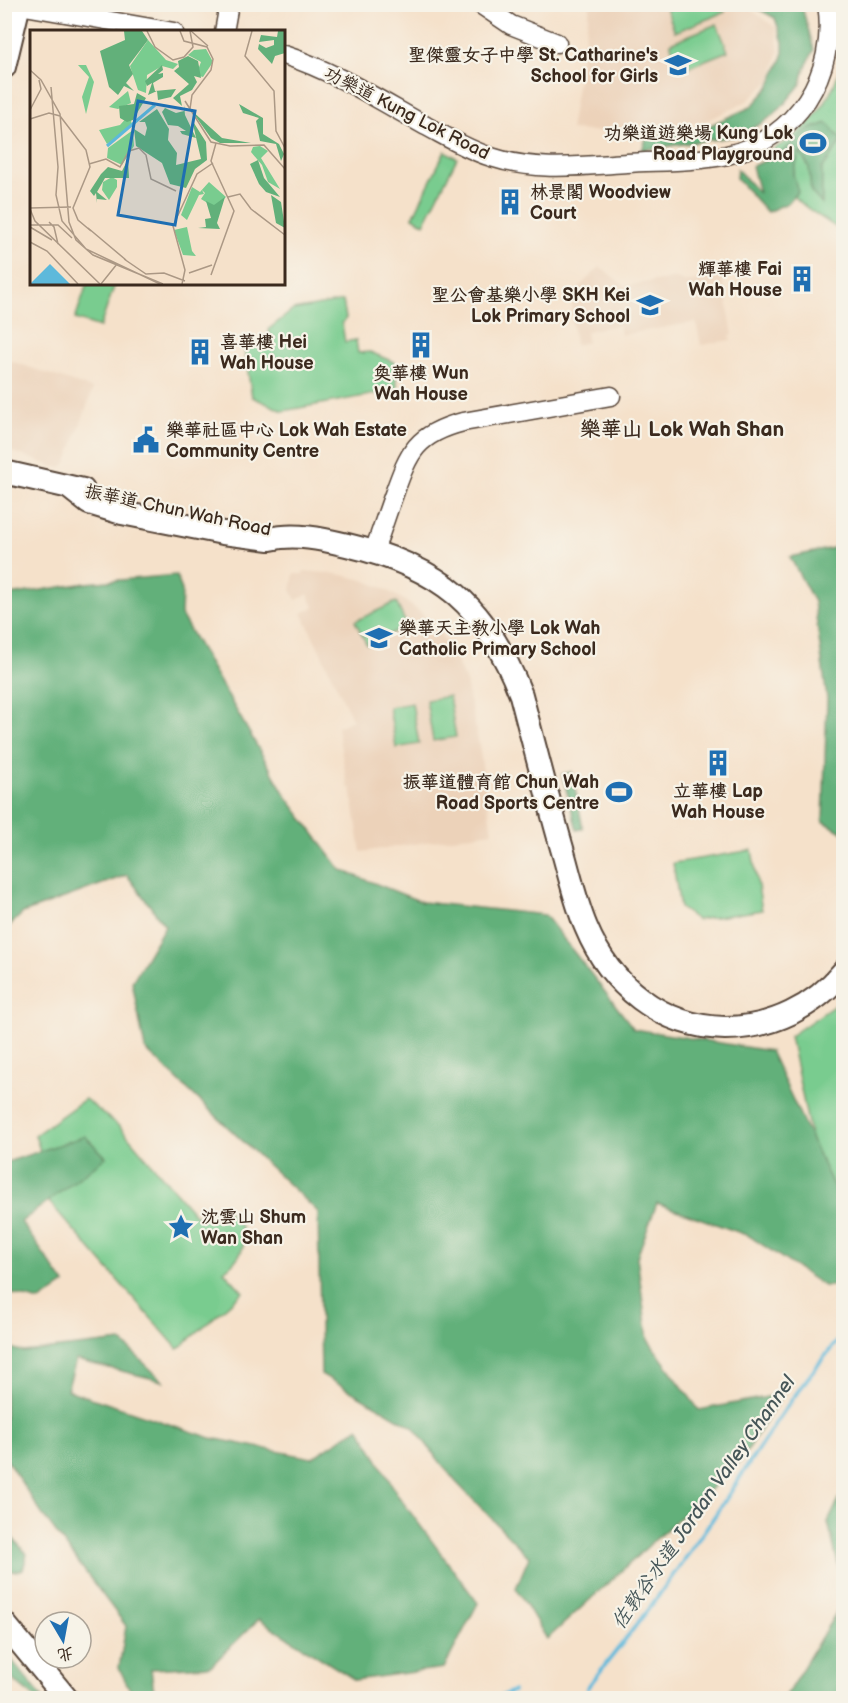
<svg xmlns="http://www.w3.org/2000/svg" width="848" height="1703" viewBox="0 0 848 1703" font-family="'Balsamiq Sans','LXGW WenKai TC',sans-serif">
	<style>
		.built { fill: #ecd2b9 }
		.green { fill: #79cc8f; stroke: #5a7b56; stroke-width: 1.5 }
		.forest { fill: #62b07a; stroke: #4e6d4c; stroke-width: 1.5 }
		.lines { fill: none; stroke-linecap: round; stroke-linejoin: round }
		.stream { stroke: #5db9db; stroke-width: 4 }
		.minor-casing { stroke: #574538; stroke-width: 21 }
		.major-casing { stroke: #574538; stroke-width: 26 }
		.minor { stroke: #fff; stroke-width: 18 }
		.major { stroke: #fff; stroke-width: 22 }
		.labels { text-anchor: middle; stroke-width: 4.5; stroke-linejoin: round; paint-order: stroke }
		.poi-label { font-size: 18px; font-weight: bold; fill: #3b2a1e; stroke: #f7f3e8; text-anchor: end }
		.street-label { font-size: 18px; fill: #3b2a1e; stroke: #f7f3e8 }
		.water-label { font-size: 20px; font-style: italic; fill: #455557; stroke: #f7f3e8 }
		.quarter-label { font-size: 21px; font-weight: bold; fill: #3b2a1e; stroke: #f7f3e8 }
		.inset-river { fill: none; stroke: #5db9db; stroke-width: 3 }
		.inset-road { fill: none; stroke: #ab9885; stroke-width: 1.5 }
		.view { fill: #1f6fb2; fill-opacity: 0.15; stroke: #1f6fb2; stroke-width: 3 }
		.inset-edge { fill: none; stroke: #3b2a1e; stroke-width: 3 }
	</style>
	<rect width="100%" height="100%" fill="#f7f3e8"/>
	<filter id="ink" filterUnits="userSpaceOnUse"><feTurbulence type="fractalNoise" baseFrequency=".0167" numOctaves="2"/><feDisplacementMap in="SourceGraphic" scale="12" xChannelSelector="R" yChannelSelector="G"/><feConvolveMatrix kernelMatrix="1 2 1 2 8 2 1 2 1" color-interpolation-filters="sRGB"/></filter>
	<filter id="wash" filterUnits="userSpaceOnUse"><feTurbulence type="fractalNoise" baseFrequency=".008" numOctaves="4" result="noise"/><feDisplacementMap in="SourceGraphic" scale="24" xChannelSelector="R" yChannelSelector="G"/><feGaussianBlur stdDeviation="1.35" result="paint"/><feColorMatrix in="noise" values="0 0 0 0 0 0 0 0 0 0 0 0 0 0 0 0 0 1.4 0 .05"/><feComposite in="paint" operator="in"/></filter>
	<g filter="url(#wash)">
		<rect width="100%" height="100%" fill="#f5e1ca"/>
		<g class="built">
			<polygon points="590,5 745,5 776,28 779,50 771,80 747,101 704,122 654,131 611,132 570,130"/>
			<polygon points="600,267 625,286 674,278 684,282 722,276 733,335 730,335 731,340 701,345 696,322 621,335 619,325 586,331 587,342 575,345 571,312 574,298 582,284"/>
			<polygon points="5,359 93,389 68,459 65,464 61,467 55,467 5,449"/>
			<polygon points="304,571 337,574 360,579 381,587 402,599 420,612 437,629 450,648 466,682 479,745 492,832 361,852 351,788 348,788 337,727 353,720 302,613 314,607 308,594 296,600 291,590 294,574 303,574"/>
		</g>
		<g class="green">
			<polygon points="665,5 722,5 725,12 675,32"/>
			<polygon points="717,24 728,51 681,70 670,43"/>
			<path d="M843 52V232L807 208 781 186 766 153C777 147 789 141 798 133 823 112 839 83 843 52Z"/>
			<polygon points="445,151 457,158 424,224 413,217"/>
			<polygon points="87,284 115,284 100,327 75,319"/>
			<polygon points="343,301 346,318 342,324 345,342 356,340 358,353 370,352 394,362 398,390 283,411 252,397 244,347 271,343 269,329 293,310"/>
			<polygon points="396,602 407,626 367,645 355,621"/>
			<polygon points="449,696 456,737 433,741 426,700"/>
			<polygon points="412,703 419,744 396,748 389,707"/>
			<polygon points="752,850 762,910 697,920 680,908 673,863"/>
			<polygon points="843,997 843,1263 816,1232 818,1172 790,1036 838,1003"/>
			<path d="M85 1099 120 1127 196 1216C205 1214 219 1208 229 1212 234 1215 238 1222 241 1227 250 1245 238 1260 224 1271L243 1292 178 1349 43 1195 45 1166 35 1135Z"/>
		</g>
		<g class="forest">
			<polygon points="800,5 802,7 814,50 804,71 801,84 781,108 764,122 737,136 642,150 646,139 697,131 751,107 769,87 783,56 783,42 775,18 758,9 756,5"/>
			<polygon points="827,123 842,140 822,169 822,204 811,192 809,167 800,152 793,174 798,191 788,203 767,212 736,178 737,169 759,193 752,166 777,156 807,130"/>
			<polygon points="843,546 844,825 843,833 823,821 827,699 814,602 790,557"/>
			<polygon points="176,575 182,590 181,615 286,796 341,870 422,902 545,915 634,1029 770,1051 839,1198 841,1285 824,1286 749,1236 657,1203 637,1257 648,1340 699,1410 783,1394 741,1461 547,1639 516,1588 529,1557 455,1481 413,1427 321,1374 318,1212 145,1049 132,982 165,926 127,875 23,913 5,930 5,592 10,595 86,583"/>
			<polygon points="572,772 583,829 577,830 562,774"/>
			<polygon points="85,1136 106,1157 21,1222 65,1284 40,1301 5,1292 5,1162 10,1161"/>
			<polygon points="121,1341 163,1381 76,1360 67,1390 211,1438 312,1458 359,1427 399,1497 478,1603 444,1668 355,1680 259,1619 211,1666 151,1669 155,1698 134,1698 119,1668 126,1626 42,1514 5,1457 5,1346 24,1352"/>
			<polygon points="843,1491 843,1586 828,1522"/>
			<polygon points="5,1530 27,1554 23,1570 5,1572"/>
			<polygon points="843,1601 843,1698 784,1698 787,1694"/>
			<polygon points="5,1652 43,1698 35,1698 5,1674"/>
		</g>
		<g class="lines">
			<g class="stream">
				<path d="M587 1688C634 1630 678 1571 720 1508 759 1449 796 1387 844 1334"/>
				<polyline points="498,1698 513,1691"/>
			</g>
		</g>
	</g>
	<g filter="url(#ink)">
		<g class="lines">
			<g class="minor-casing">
				<g id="minor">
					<polyline points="480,4 511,25 557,43"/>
					<polyline points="19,5 174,32"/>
					<polyline points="224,32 229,4"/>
					<path d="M284 55C334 71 379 100 426 126 447 137 468 150 491 157 536 172 581 166 627 163 659 161 695 162 727 155 796 140 838 73 827 4"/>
					<path d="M374 551C381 532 387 513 394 494 409 452 416 434 463 422L611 396"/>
				</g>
			</g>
			<g class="major-casing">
				<g id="major">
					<polyline points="4,67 19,4"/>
					<polyline points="4,472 83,490"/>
					<path d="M70 488 89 503 122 513 223 533 270 539C295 533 322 539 347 545 441 567 486 605 521 695 534 745 547 795 561 845 569 872 575 901 586 927 610 985 661 1027 725 1028 772 1028 814 1007 844 971"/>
					<polyline points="4,1623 66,1698"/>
				</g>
			</g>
			<use href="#minor" class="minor"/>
			<use href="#major" class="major"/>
		</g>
	</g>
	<defs>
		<g id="school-bare" transform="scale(2.07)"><path d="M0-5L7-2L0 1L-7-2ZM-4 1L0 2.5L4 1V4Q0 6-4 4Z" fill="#1f6fb2" stroke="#f7f3e8" stroke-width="2.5" paint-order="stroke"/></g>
		<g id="stadium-bare" transform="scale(2.07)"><path d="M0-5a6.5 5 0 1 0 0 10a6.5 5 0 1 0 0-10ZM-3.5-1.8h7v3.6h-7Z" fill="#1f6fb2" stroke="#f7f3e8" stroke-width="2.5" paint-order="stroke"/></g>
		<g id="building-bare" transform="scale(2.07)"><path d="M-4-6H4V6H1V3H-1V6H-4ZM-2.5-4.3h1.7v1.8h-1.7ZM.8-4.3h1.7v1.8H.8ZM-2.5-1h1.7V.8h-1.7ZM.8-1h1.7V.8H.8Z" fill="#1f6fb2" stroke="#f7f3e8" stroke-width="2.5" paint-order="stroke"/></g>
		<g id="civic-bare" transform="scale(2.07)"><path d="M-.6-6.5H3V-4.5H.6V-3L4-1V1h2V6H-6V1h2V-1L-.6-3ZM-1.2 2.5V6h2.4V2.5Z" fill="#1f6fb2" stroke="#f7f3e8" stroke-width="2.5" paint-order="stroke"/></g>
		<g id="sight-bare" transform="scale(2.07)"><path d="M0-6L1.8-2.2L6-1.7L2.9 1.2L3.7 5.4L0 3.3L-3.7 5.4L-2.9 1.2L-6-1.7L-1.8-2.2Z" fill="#1f6fb2" stroke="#f7f3e8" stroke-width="2.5" paint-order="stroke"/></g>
	</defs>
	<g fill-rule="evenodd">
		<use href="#school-bare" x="678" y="65"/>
		<use href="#stadium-bare" x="813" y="143"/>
		<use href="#building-bare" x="510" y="202"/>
		<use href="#building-bare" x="802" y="279"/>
		<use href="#school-bare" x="650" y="305"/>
		<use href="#building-bare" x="421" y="345"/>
		<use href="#building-bare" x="200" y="352"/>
		<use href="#civic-bare" x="146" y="440"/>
		<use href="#school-bare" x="379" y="638"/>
		<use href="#building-bare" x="718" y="763"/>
		<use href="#stadium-bare" x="619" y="792"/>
		<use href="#sight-bare" x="181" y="1227"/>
	</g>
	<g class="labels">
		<g class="poi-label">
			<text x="658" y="61">聖傑靈女子中學 St. Catharine's<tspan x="658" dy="21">School for Girls</tspan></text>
			<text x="793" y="139">功樂道遊樂場 Kung Lok<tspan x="793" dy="21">Road Playground</tspan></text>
			<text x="530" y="198" text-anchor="start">林景閣 Woodview<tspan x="530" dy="21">Court</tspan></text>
			<text x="782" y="275">輝華樓 Fai<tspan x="782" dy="21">Wah House</tspan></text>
			<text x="630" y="301">聖公會基樂小學 SKH Kei<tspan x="630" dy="21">Lok Primary School</tspan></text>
			<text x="220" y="348" text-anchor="start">喜華樓 Hei<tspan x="220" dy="21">Wah House</tspan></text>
			<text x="421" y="379" text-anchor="middle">奐華樓 Wun<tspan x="421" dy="21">Wah House</tspan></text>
			<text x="166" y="436" text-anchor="start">樂華社區中心 Lok Wah Estate<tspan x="166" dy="21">Community Centre</tspan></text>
			<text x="399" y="634" text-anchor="start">樂華天主教小學 Lok Wah<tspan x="399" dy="21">Catholic Primary School</tspan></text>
			<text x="599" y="788">振華道體育館 Chun Wah<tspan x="599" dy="21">Road Sports Centre</tspan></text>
			<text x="718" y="797" text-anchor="middle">立華樓 Lap<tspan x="718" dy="21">Wah House</tspan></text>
			<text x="201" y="1223" text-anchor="start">沈雲山 Shum<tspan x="201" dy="21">Wan Shan</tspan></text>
		</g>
		<g class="street-label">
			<text transform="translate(407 113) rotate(27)" y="6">功樂道 Kung Lok Road</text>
			<text transform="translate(178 510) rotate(12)" y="6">振華道 Chun Wah Road</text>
		</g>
		<g class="water-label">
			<text transform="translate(703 1502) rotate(-55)" y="7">佐敦谷水道 Jordan Valley Channel</text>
		</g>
		<g class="quarter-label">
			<text x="682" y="436">樂華山 Lok Wah Shan</text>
		</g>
	</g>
	<g transform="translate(30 30)">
		<rect width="255" height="255" fill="#f5e1ca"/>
		<path d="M118 10 136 30 148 34 143 39 132 36 117 45 116 63 108 60 100 36ZM176 19 183 32 173 47 166 45 171 32 158 25 164 20ZM48 35H56L64 52 56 84 52 67 59 47ZM98 61 101 73 88 79 79 77ZM100 84 102 96 77 114 69 100 90 95ZM103 100 104 116 92 135 77 128 78 118ZM230 116 238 121 231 128 250 159 238 152 232 135 221 122 223 117ZM82 147 87 150V157L79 170 72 160 73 152ZM179 152 196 167 184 177 171 169 175 163 172 160 174 164 169 165 157 190 151 185 162 157 170 162ZM157 197 162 221 166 226 153 225 144 200Z" fill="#79cc8f"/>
		<path d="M94 1H112L118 10 99 35 103 44 96 53 104 61 94 56 88 65 79 57 70 21 95 10ZM248 1H255V23L245 26 242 34 228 19 229 14 236 18 244 15V10L229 12 231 5 247 7ZM158 26 168 31 171 48 164 46 167 52 162 60 150 66 152 76 143 68 159 54 144 41 149 37 148 31ZM132 35 133 40 128 44 133 43V47L123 53 125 61 146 59 141 67 128 70 127 61 118 65 122 53 117 56 115 51ZM107 63 116 68 103 90 97 92 90 88 89 76 104 74ZM209 74 233 88V104L249 114 254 124 251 131 246 114 230 111 226 91 229 88 213 83ZM154 75 155 85 166 108 152 104 150 101H156L148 96 138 95 132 82 135 78 146 83 154 81ZM127 79 139 99 138 110 147 123 146 135 171 129 162 90 176 112 177 130 165 139 156 158 140 154 132 133 106 116 104 99 115 106 117 98 115 92H109ZM161 80 192 108 221 113H190L181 108ZM98 129 99 148H75L67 162 77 170 67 169V173L66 163 64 166 60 161 71 144 78 137 92 141ZM228 130 234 148 250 167 236 162 229 154 220 134ZM241 165 251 172 255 198 246 193ZM195 167 187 193 190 199 168 198 176 197 175 189 181 188 176 171 184 175Z" fill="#62b07a"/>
		<path d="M20 234 40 254H0Z" fill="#5db9db"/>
		<path class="inset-river" d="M77 116 125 75"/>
		<path class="inset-road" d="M117 1 125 17 143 30 154 27 163 17 160 1M150 1 154 11 177 17 183 29 181 40 162 65 160 79M161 1 178 16M222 1 215 26 244 61 246 101 255 118M0 40 11 50 30 84 39 192 46 210 63 225 133 254M21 57 28 137 26 165 32 191 56 219 130 254M155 71 181 112 200 116 234 115 255 139M0 80 11 59 9 50M0 89 19 83 30 86 56 120 60 137 43 178 48 190 61 201M59 134 76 129 90 137 99 121 109 118 116 125 121 149 146 161M198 167 210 164 221 179 255 205M0 178 41 177M0 179 5 191 70 254M19 192 24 197 28 214M0 195H28L42 208M0 197 22 210M58 198 96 230M0 212 17 221 48 254M94 229 116 244 134 243 155 251M159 243 182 235M181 245 204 181 181 131 186 113M71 254 87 234M152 254 155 240 143 196 167 144 183 133"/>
		<path class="view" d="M108 71 165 81 145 195 88 185Z"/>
		<rect width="255" height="255" class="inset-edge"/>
	</g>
	<rect width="848" height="1703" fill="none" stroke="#f7f3e8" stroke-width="24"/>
	<g transform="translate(63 1640) rotate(170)"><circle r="28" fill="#f7f3e8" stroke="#aca397" stroke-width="1.5"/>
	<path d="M0-4.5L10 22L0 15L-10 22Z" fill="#1f6fb2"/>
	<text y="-9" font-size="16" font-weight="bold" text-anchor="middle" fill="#3b2a1e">北</text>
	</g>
</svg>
